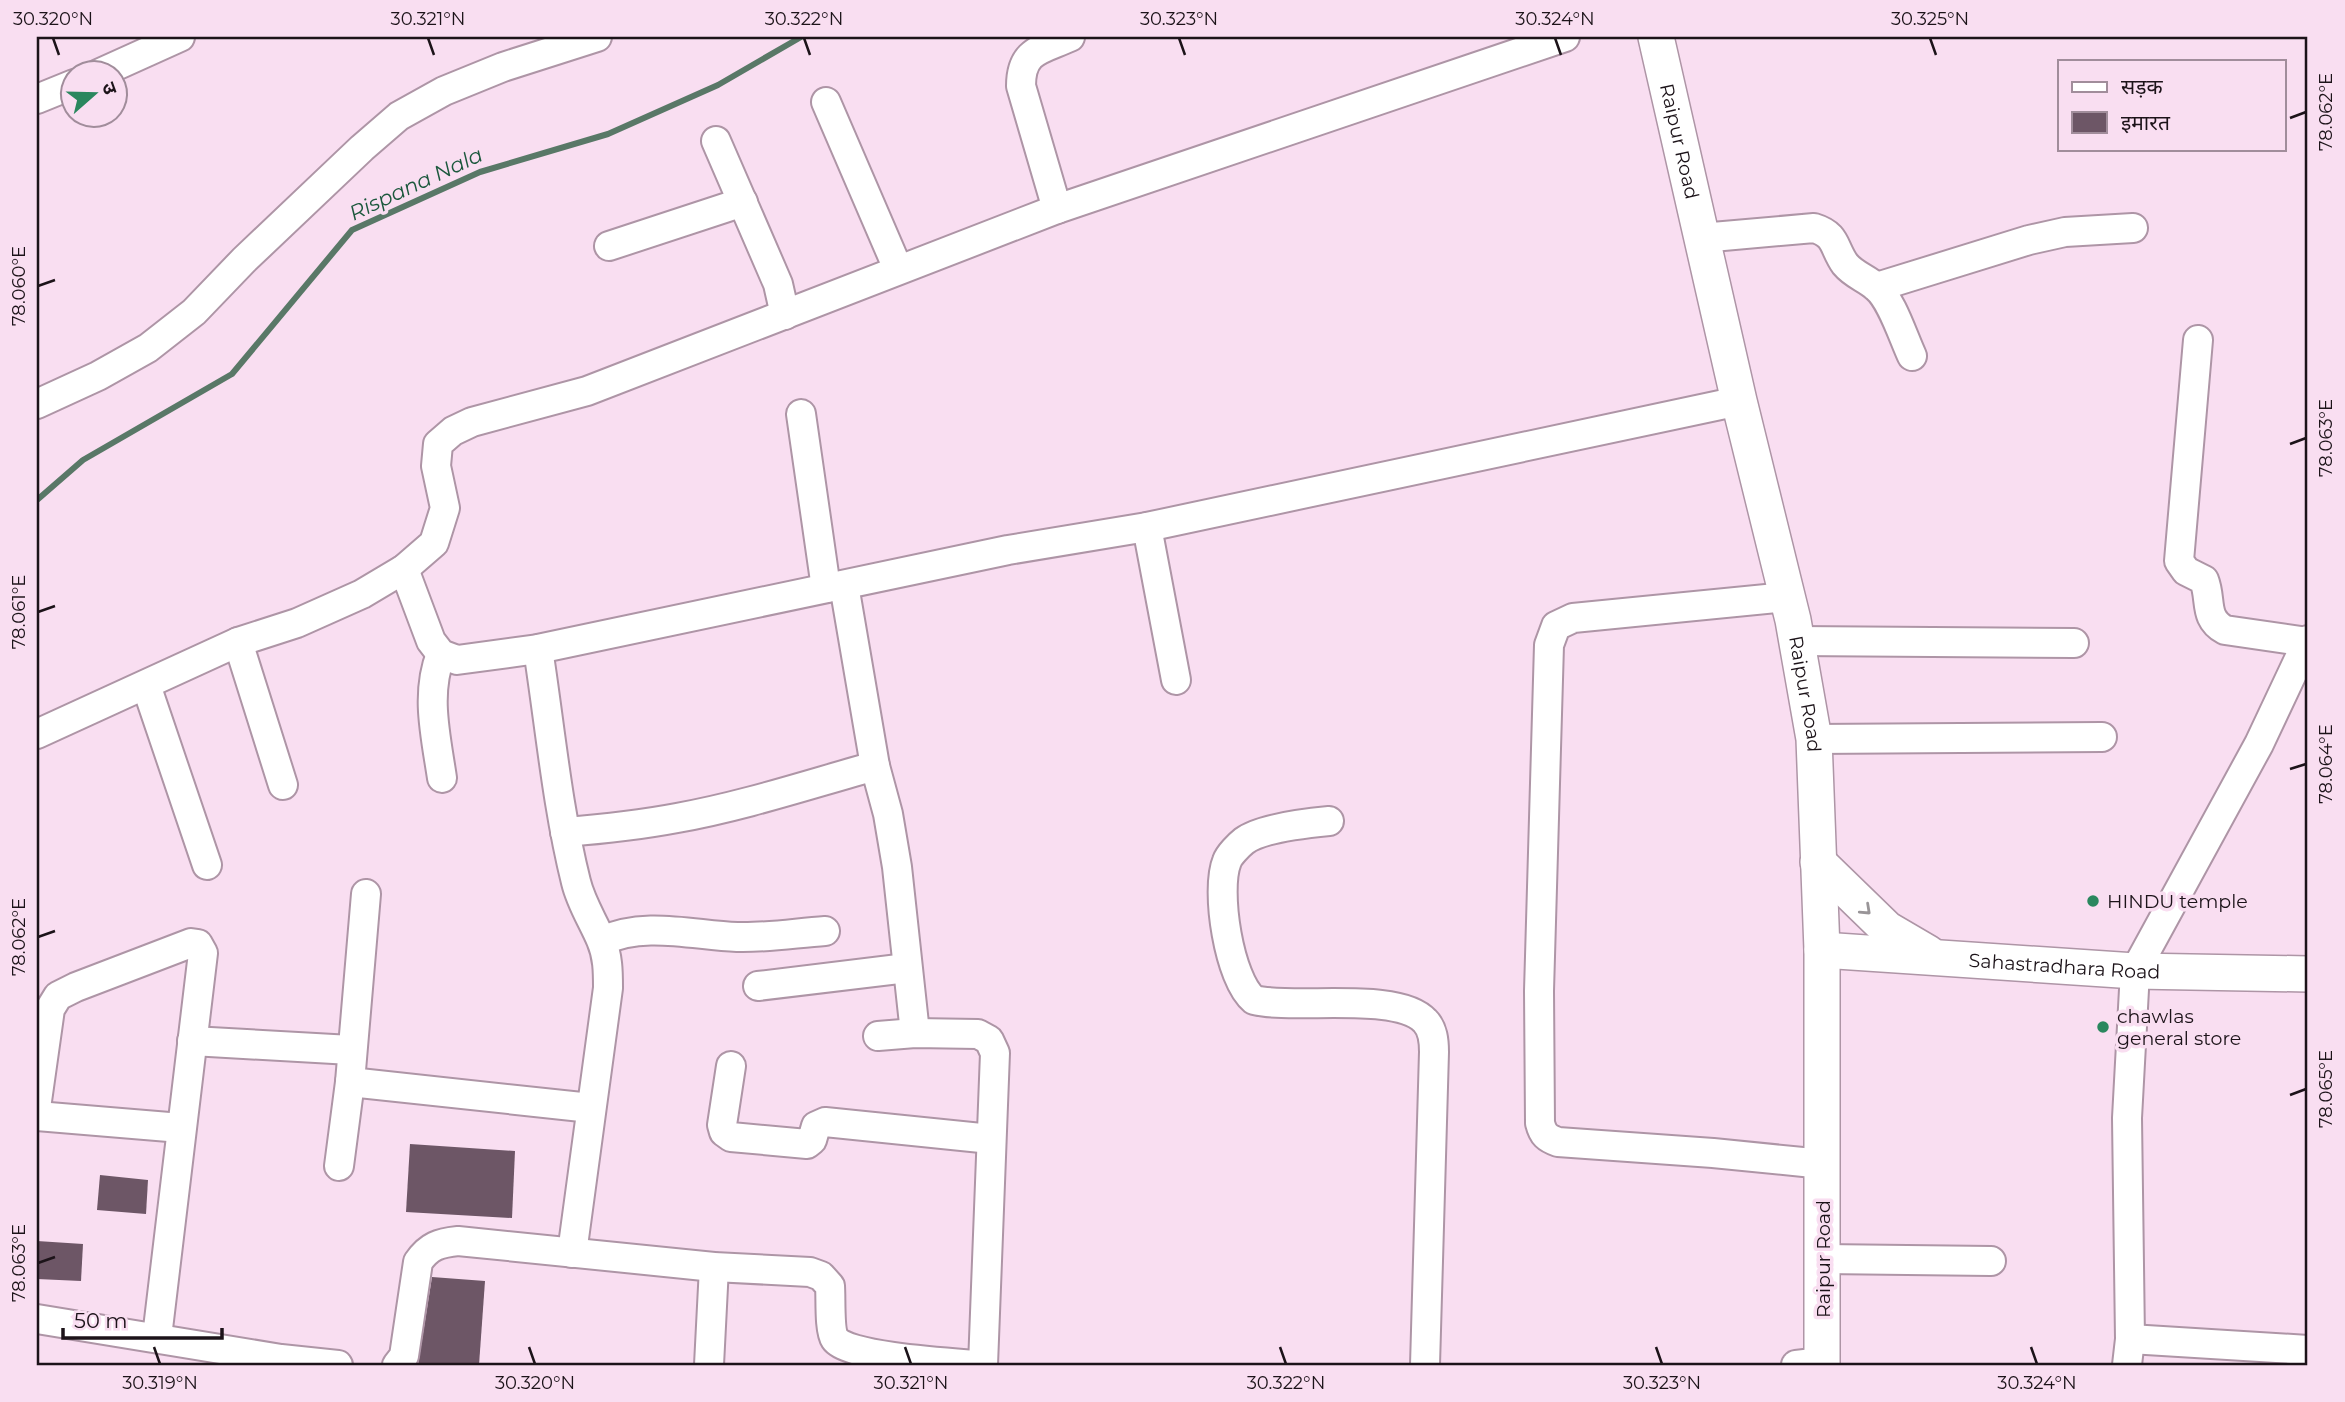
<svg xmlns="http://www.w3.org/2000/svg" width="2345" height="1402" viewBox="0 0 2345 1402" font-family="Montserrat,'Noto Sans Devanagari',sans-serif">
	<style>
		.lines { fill: none; stroke-linecap: round; stroke-linejoin: round }
		.stream { stroke: #597867; stroke-width: 6 }
		.building { fill: #6d5666 }
		.minor-casing { stroke: #ae95a6; stroke-width: 32 }
		.major-casing { stroke: #ae95a6; stroke-width: 38 }
		.minor { stroke: #fff; stroke-width: 28 }
		.major { stroke: #fff; stroke-width: 35 }
		.oneway { stroke: #999598 }
		.ticks { fill: none; stroke: #1c1319; stroke-width: 2.5 }
		.poi-dot { fill: #2a875e; stroke: #f9def1; stroke-width: 2.5 }
		.labels { text-anchor: middle; stroke-width: 7; stroke-linejoin: round; paint-order: stroke }
		.street-label { font-size: 19px; fill: #1c1319; stroke: #f9def1 }
		.poi-label { font-size: 19px; fill: #1c1319; stroke: #f9def1; text-anchor: start }
		.water-label { font-size: 21px; font-style: italic; fill: #1c583d; stroke: #f9def1 }
		.neatline { fill: none; stroke: #1c1319; stroke-width: 2.5 }
		.ticks-label { font-size: 18px; text-anchor: middle; fill: #1c1319 }
	</style>
	<rect width="100%" height="100%" fill="#f9def1"/>
	<g class="lines">
		<polyline class="stream" points="37,500 83,460 232,374 352,230 480,172 608,134 718,85 801,37"/>
	</g>
	<g class="building">
		<polygon points="410,1144 515,1151 512,1218 406,1212"/>
		<polygon points="100,1175 148,1180 146,1214 97,1210"/>
		<polygon points="37,1241 83,1244 81,1281 37,1279"/>
		<polygon points="432,1277 485,1281 479,1365 418,1365"/>
	</g>
	<g class="lines">
		<g class="minor-casing">
			<g id="minor">
				<polyline points="98,74 180,37"/>
				<polyline points="37,99 74,84"/>
				<polyline points="826,102 898,269"/>
				<polyline points="716,141 778,284 785,315"/>
				<path d="M1057 209 1021 86C1021 50 1041 50 1070 37"/>
				<path d="M1701 238 1814 228C1837 235 1833 247 1845 264 1854 275 1866 278 1876 287 1892 300 1903 337 1912 356"/>
				<polyline points="609,246 743,202"/>
				<polyline points="1877,287 2029,240 2065,232 2133,228"/>
				<path d="M2198 340 2179 561 2186 571 2204 580C2212 600 2203 618 2225 630L2308 642"/>
				<polyline points="37,404 98,376 148,348 194,312 244,260 362,148 399,116 444,91 503,67 597,37"/>
				<polyline points="801,414 826,588"/>
				<polyline points="1147,527 1176,680"/>
				<polyline points="404,569 431,641 441,654 457,660 538,649 1008,550 1147,527 1739,401"/>
				<polyline points="844,585 875,766 888,814 897,867 915,1033"/>
				<path d="M1786 597 1573 618 1556 626 1549 645 1539 991 1540 1123C1543 1135 1547 1138 1558 1142L1713 1153 1823 1164"/>
				<polyline points="1796,641 2074,643"/>
				<polyline points="238,642 283,785"/>
				<path d="M538 649C550 726 557 806 576 882 581 903 593 921 601 940 608 956 608 972 608 988L572 1253"/>
				<path d="M441 654C425 694 436 737 442 778"/>
				<polyline points="146,685 207,865"/>
				<polyline points="37,734 238,642 297,623 362,594 404,569 434,543 445,508 436,466 438,444 453,431 472,422 587,391 1057,209 1565,37"/>
				<polyline points="1814,739 2102,737"/>
				<path d="M1329 821C1308 823 1261 828 1244 841 1239 845 1229 855 1227 861 1215 890 1229 980 1254 1000 1294 1010 1398 991 1425 1021 1433 1029 1434 1041 1434 1052L1425 1365"/>
				<path d="M565 832C603 829 640 825 677 818 744 806 810 784 875 766"/>
				<path d="M602 941C644 921 692 935 737 937 766 938 796 933 825 931"/>
				<polyline points="758,986 907,968"/>
				<polyline points="878,1036 915,1033 978,1034 989,1040 995,1053 983,1365"/>
				<polyline points="192,1041 351,1050"/>
				<polyline points="731,1066 722,1125 724,1132 731,1137 807,1144 812,1140 816,1126 825,1122 991,1139"/>
				<polyline points="350,1082 591,1108"/>
				<polyline points="37,1101 50,1009 58,996 76,987 191,943 198,944 203,953 157,1337"/>
				<polyline points="37,1116 181,1128"/>
				<polyline points="339,1166 350,1082 366,894"/>
				<polyline points="1823,1259 1991,1261"/>
				<polyline points="37,1319 281,1359 338,1365"/>
				<polyline points="2130,1339 2308,1350"/>
				<path d="M397 1365 404 1356 418 1262C429 1246 439 1243 458 1241L714 1267 810 1272 821 1276 830 1286C831 1298 829 1330 835 1339 847 1357 952 1363 977 1365"/>
				<polyline points="709,1365 714,1267"/>
				<polyline points="1796,1365 1822,1362"/>
				<polyline points="2127,1365 2130,1339 2127,1118 2135,971 2259,744 2308,640"/>
			</g>
		</g>
		<g class="major-casing">
			<g id="major">
				<path id="s1" d="M1656 37 1739 401 1793 620 1814 739 1822 950V1365"/>
				<polyline points="1818,862 1887,929 1928,953"/>
				<path id="s2" d="M1822 950 2135 971 2308 974"/>
			</g>
		</g>
		<use href="#minor" class="minor"/>
		<use href="#major" class="major"/>
	</g>
	<defs><path id="oneway-chevron" d="M-2-3.5L2.5 0L-2 3.5" fill="none" stroke-width="1.6" stroke-linecap="round" stroke-linejoin="round" transform="scale(1.75)"/></defs>
	<use class="oneway" href="#oneway-chevron" transform="translate(1866 910) rotate(43)"/>
	<path class="ticks" d="M53 38 59 55M428 38 434 55M804 38 810 55M1179 38 1185 55M1555 38 1561 55M1930 38 1936 55M2290 118 2306 112M38 286 55 280M2290 444 2306 438M38 612 55 606M2290 769 2306 764M38 937 55 931M2290 1095 2306 1089M38 1263 55 1257M154 1347 160 1364M529 1347 535 1364M905 1347 911 1364M1280 1347 1286 1364M1656 1347 1662 1364M2031 1347 2037 1364"/>
	<g class="poi-dot">
		<circle cx="2093" cy="901" r="7"/>
		<circle cx="2103" cy="1027" r="7"/>
	</g>
	<g class="labels">
		<g class="street-label">
			<text dy="7" stroke="none"><textPath href="#s1" startOffset="107">Raipur Road</textPath></text>
			<text dy="7" stroke="none"><textPath href="#s1" startOffset="674">Raipur Road</textPath></text>
			<text dy="7" stroke="none"><textPath href="#s2" startOffset="243">Sahastradhara Road</textPath></text>
			<text transform="translate(1823 1259) rotate(-90)" y="7">Raipur Road</text>
		</g>
		<g class="poi-label">
			<text x="2107" y="908">HINDU temple</text>
			<text x="2117" y="1023">chawlas<tspan x="2117" dy="22">general store</tspan></text>
		</g>
		<g class="water-label">
			<text transform="translate(416 184) rotate(-25)" y="7">Rispana Nala</text>
		</g>
	</g>
	<rect width="2345" height="1402" fill="none" stroke="#f9def1" stroke-width="77"/>
	<rect x="2058" y="60" width="228" height="91" fill="#f9def1" stroke="#a18d9b" stroke-width="2"/>
	<rect x="2072" y="82" width="35" height="10" fill="#ffffff" stroke="#a18d9b" stroke-width="2"/>
	<text x="2121" y="94" font-size="21" fill="#1c1319">सड़क</text>
	<rect x="2072" y="112" width="35" height="21" fill="#6d5666" stroke="#a18d9b" stroke-width="2"/>
	<text x="2121" y="130" font-size="21" fill="#1c1319">इमारत</text>
	<g transform="translate(94 94) rotate(70)"><circle r="33" fill="#f9def1" stroke="#a18d9b" stroke-width="2"/>
	<path d="M0-5L12 26L0 18L-12 26Z" fill="#2a875e"/>
	<text y="-10" font-size="19" font-weight="bold" text-anchor="middle" fill="#1c1319">उ</text>
	</g>
	<path d="M63 1328v10h159v-10" fill="none" stroke="#1c1319" stroke-width="3.5"/>
	<text x="74" y="1328" font-size="21" fill="#1c1319" stroke="#f9def1" stroke-width="5" paint-order="stroke">50 m</text>
	<rect x="38" y="38" width="2268" height="1326" class="neatline"/>
	<g class="ticks-label">
		<text x="53" y="25">30.320°N</text>
		<text x="428" y="25">30.321°N</text>
		<text x="804" y="25">30.322°N</text>
		<text x="1179" y="25">30.323°N</text>
		<text x="1555" y="25">30.324°N</text>
		<text x="1930" y="25">30.325°N</text>
		<text transform="translate(2326 112) rotate(-90)" y="6">78.062°E</text>
		<text transform="translate(19 286) rotate(-90)" y="6">78.060°E</text>
		<text transform="translate(2326 438) rotate(-90)" y="6">78.063°E</text>
		<text transform="translate(19 612) rotate(-90)" y="6">78.061°E</text>
		<text transform="translate(2326 764) rotate(-90)" y="6">78.064°E</text>
		<text transform="translate(19 937) rotate(-90)" y="6">78.062°E</text>
		<text transform="translate(2326 1089) rotate(-90)" y="6">78.065°E</text>
		<text transform="translate(19 1263) rotate(-90)" y="6">78.063°E</text>
		<text x="160" y="1389">30.319°N</text>
		<text x="535" y="1389">30.320°N</text>
		<text x="911" y="1389">30.321°N</text>
		<text x="1286" y="1389">30.322°N</text>
		<text x="1662" y="1389">30.323°N</text>
		<text x="2037" y="1389">30.324°N</text>
	</g>
</svg>
